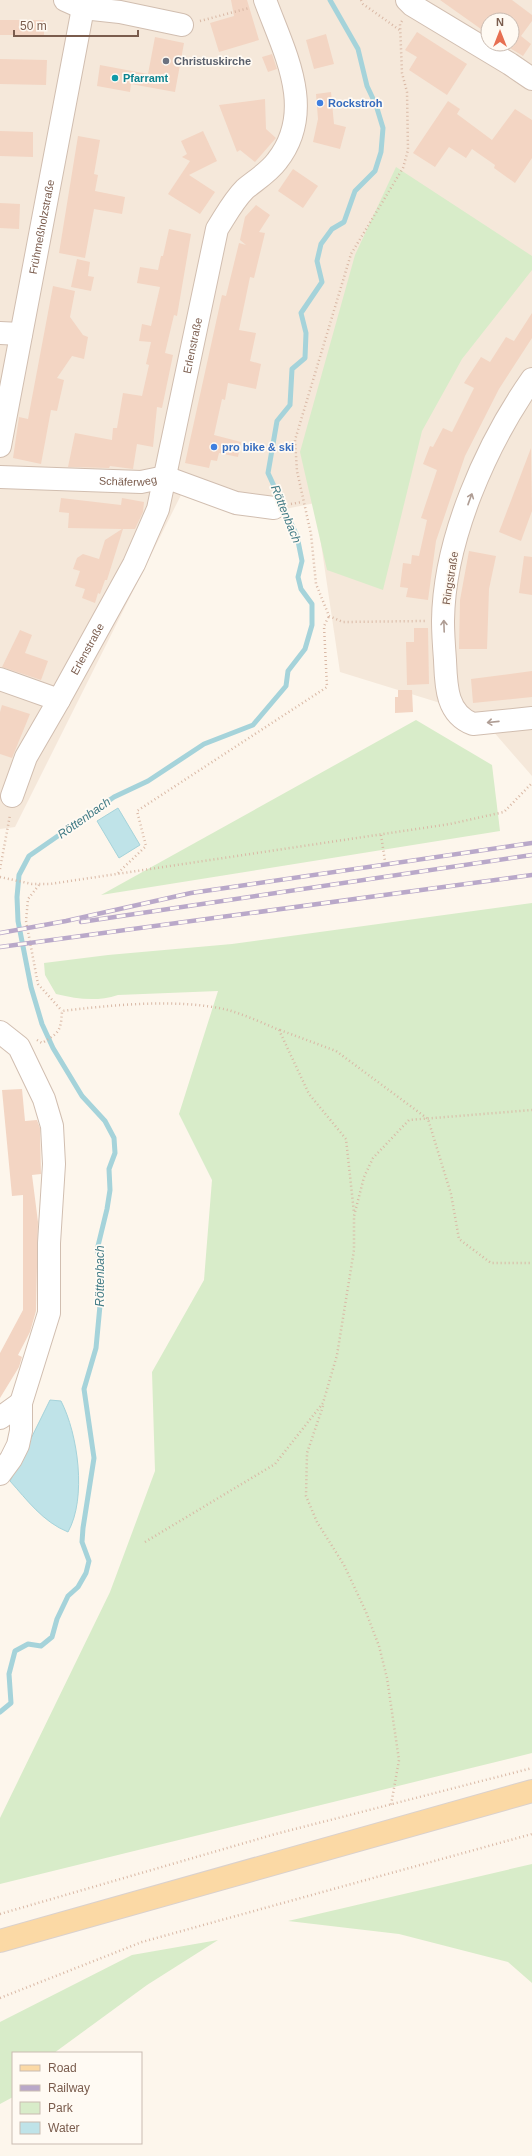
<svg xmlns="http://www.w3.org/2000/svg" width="532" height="2156" viewBox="0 0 532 2156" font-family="Helvetica,sans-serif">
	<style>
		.residential { fill: #f5e8da; fill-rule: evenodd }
		.green { fill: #d8ecc9 }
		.water { fill: #bfe3e8; stroke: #a5d3da }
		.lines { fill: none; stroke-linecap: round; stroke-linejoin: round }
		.stream { stroke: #a5d3da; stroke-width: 5 }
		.building { fill: #f3d5c3 }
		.minor-casing { stroke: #d1beb0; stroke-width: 24 }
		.major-casing { stroke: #dad1cd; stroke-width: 24 }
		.path { stroke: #d9b8a5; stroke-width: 2.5; stroke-dasharray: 1 3; stroke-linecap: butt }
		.minor { stroke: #fff; stroke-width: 22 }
		.major { stroke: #fbd9a5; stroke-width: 22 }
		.rail-casing { stroke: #b9a8c9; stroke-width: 4.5 }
		.rail { stroke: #fffaf3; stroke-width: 3; stroke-dasharray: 9; stroke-linecap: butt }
		.oneway { stroke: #af9d94 }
		.worship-dot { fill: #6b7280; stroke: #fffaf3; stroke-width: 1.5 }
		.culture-dot { fill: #0f9aa8; stroke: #fffaf3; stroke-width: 1.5 }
		.shop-dot { fill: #3f7fe0; stroke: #fffaf3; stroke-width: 1.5 }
		.labels { text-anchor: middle; stroke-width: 3.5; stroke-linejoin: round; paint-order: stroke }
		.worship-label { font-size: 11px; font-weight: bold; fill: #5b616d; stroke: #fffaf3; text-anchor: start }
		.culture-label { font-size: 11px; font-weight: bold; fill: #0d838f; stroke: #fffaf3; text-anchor: start }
		.shop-label { font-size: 11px; font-weight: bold; fill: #366cbe; stroke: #fffaf3; text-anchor: start }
		.street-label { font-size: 11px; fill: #7a5c4d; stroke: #fffaf3 }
		.water-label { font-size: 12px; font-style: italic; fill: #437c86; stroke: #fffaf3 }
	</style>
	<rect width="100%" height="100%" fill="#fdf6ec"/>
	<path class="residential" d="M0 0H532V776L479 715 340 672 315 503 275 511 185 487 15 827 0 829ZM488 20H512V44H488Z"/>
	<g class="green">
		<polygon points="396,167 532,256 532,270 462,359 422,431 383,590 327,570 300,452 355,255"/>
		<polygon points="416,720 492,765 500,831 101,895"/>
		<path d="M532 903V1753L0 1884V1818L110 1592 155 1471 152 1372 204 1280 212 1180 179 1114 218 991 118 995C96 1002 78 999 56 994L45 975 44 963 108 955 232 944Z"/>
		<polygon points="532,1864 532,1983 508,1962 399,1934 288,1921"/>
		<polygon points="218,1940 147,1985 54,2053 13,2053 13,2097 0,2104 0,2022 132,1955"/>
	</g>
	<g class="water">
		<polygon points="118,808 140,845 119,858 97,821"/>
		<path d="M50 1400 61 1401C78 1434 87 1498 68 1532 43 1522 27 1500 10 1481Z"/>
	</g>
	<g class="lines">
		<polyline class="stream" points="0,1712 11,1703 9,1674 15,1651 28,1644 41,1646 52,1637 57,1619 68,1596 78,1587 86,1573 89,1561 82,1542 83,1528 94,1458 84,1389 96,1348 102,1284 101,1264 97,1250 107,1209 110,1190 109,1169 115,1153 114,1138 105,1121 82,1096 53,1048 42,1024 31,987 18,921 17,897 19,875 29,856 114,797 148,781 204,744 253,725 286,686 288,671 305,649 312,625 312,604 301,589 298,577 302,561 297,536 268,473 277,421 290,405 292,369 305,358 306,333 301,313 322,282 317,261 321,244 332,229 344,222 355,191 375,171 381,152 383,128 376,105 367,86 358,49 330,0"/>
	</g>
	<g class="building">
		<polygon points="231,0 247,0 259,40 219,52 210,23 234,16"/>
		<polygon points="440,0 512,0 532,15 532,21 521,36 531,44 523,56 503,44 512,44 512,20 488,20 488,34"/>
		<rect x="0" y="20" width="44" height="15"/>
		<polygon points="417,32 467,64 447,95 409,70 417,57 405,50"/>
		<polygon points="326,34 334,64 314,69 306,40"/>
		<polygon points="155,37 184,43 175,92 131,84 130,92 97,86 100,65 148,74"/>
		<polygon points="272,54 277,69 268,72 262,57"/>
		<polygon points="0,59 47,60 46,85 0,84"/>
		<polygon points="331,92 334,124 346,127 340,149 313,142 318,119 316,94"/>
		<polygon points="265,99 266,129 276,138 255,162 240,150 237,152 219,105"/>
		<polygon points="448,101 460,109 457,114 492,140 515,109 532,120 532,158 515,183 494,168 495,165 472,149 466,158 449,147 435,167 413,153"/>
		<polygon points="0,131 33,132 33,157 0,156"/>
		<polygon points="203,131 217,161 189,175 215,192 200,214 168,194 190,161 182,157 187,154 181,141"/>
		<polygon points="78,136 100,140 94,174 98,175 95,191 125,197 122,214 94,209 85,258 59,253"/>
		<polygon points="293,169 318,186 303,208 278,191"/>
		<polygon points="0,203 20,204 19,229 0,228"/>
		<polygon points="256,205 270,215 259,232 265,233 254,278 250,277 239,330 256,333 250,361 261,364 256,389 228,383 225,400 222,399 214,435 241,442 238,457 219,453 217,461 211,460 209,468 185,463 222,295 226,296 239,243 246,245 240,240 245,217"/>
		<polygon points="169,229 191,234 177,316 174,315 165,353 173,355 162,408 157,407 153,447 137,444 133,469 110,466 109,468 68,467 75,433 112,440 113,428 117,428 123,393 142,396 149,365 146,364 151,342 139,341 142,324 151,326 160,287 137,283 140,267 158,270 161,256 163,256"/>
		<polygon points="77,259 90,262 88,276 94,277 91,291 71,287"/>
		<polygon points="53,286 75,291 70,317 83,335 88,337 84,359 72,356 57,378 64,380 57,411 51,410 41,464 13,458 19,417 28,419"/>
		<polygon points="532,313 532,338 499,389 465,456 436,541 428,600 406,597 408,588 400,587 403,563 411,564 412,555 419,556 427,520 421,518 437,470 423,464 430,446 433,447 443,428 452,432 474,388 464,383 481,357 490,362 506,337 514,341"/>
		<polygon points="531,448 532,511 521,541 499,532"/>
		<polygon points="61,498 121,505 122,498 144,502 143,512 135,529 123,529 107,580 105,580 100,594 98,593 95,603 82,598 85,589 75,586 80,571 73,569 77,558 83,554 99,559 105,540 122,529 68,528 69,513 59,512"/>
		<polygon points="469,551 496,556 489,589 487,649 459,649 460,600"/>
		<polygon points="524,556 532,557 532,595 519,593"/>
		<polygon points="414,628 428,628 429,684 407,685 406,642 414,642"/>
		<polygon points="20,630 32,635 25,653 48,661 41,680 2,667"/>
		<polygon points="532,671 532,697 473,703 471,679"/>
		<polygon points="398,690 412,690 413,712 395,713 395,697 398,697"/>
		<polygon points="2,705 30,714 12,758 0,754 0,712"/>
		<polygon points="22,1089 25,1121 37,1120 40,1128 41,1174 32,1175 38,1222 36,1311 30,1332 18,1355 22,1357 19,1367 0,1398 0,1353 23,1310 23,1195 12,1196 2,1090"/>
	</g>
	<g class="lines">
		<g class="minor-casing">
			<g id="minor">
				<polyline points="65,0 83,8 120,12 182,25"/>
				<polyline points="407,0 412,5 510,64 532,79"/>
				<polyline points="0,333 21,334"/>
				<path d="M532 379C486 445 444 539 443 621 443 634 444 647 445 660 446 685 446 714 473 724L532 718"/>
				<path id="s1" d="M0 446 83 8"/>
				<path id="s2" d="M0 477 141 482 165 477 236 503 274 508"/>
				<path id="s3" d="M0 679 59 700 134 564 158 509 217 229C226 215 233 201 245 189 256 180 269 172 277 161 317 110 284 52 265 0"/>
				<polyline points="12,796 26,757 59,700"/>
				<polyline points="0,1032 19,1047 44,1099 52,1126 54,1164 49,1243 49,1313 21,1403 21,1431 18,1445 11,1459 0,1474"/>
				<polyline points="0,1418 21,1403"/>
			</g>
		</g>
		<g class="major-casing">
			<polyline id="major" points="0,1941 532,1791"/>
		</g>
		<g class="path">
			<polyline points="361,0 363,4 401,31"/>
			<polyline points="200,21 249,8"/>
			<polyline points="402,21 400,24 402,73 407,92 408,150 403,168 351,254 295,440 297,471 311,534 316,584 329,616 343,622 425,621"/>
			<polyline points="291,504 302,502"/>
			<polyline points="381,835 385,861"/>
			<polyline points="0,869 10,815"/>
			<polyline points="118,873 146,846 137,811 327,687 324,626 329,616"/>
			<polyline points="0,877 32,884 50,884 450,824 504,812 532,783"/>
			<polyline points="39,885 28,899 26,921 38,984 62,1011"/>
			<polyline points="280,1030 336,1051 428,1119 451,1194 459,1239 491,1263 532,1263"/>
			<path d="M37 1040 42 1043C59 1033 61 1031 62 1011 112 1005 178 998 228 1010 245 1015 263 1023 279 1030L309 1094 346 1139 354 1213"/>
			<polyline points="323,1406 307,1453 306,1496 317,1522 344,1565 366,1612 379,1646 387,1678 399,1760 391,1805"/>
			<polyline points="145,1542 275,1464 323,1403 337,1355 354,1250 354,1216 364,1177 373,1158 409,1120 532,1110"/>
			<polyline points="0,1914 272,1835 532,1768"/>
			<polyline points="0,1998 142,1942 532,1834"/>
		</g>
		<use href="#minor" class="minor"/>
		<use href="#major" class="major"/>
		<g class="rail-casing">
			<g id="rail">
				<polyline points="81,922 532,855"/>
				<polyline points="0,933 66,921 191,893 532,843"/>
				<polyline points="0,947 532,875"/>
			</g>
		</g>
		<use href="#rail" class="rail"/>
	</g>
	<defs><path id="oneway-shaft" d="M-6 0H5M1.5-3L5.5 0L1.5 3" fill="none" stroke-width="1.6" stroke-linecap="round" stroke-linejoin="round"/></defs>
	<g class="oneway">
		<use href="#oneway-shaft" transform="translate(470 499) rotate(-70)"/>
		<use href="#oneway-shaft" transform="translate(444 626) rotate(-92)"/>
		<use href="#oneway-shaft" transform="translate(493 722) rotate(174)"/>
	</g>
	<circle class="worship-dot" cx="166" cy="61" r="4"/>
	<circle class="culture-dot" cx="115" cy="78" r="4"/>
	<g class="shop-dot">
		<circle cx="320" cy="103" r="4"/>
		<circle cx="214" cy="447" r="4"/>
	</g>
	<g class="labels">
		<g class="worship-label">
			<text x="174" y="65">Christuskirche</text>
		</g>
		<g class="culture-label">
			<text x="123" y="82">Pfarramt</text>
		</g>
		<g class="shop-label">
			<text x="328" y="107">Rockstroh</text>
			<text x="222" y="451">pro bike &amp; ski</text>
		</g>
		<g class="street-label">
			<text dy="4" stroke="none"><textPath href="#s1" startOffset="223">Frühmeßholzstraße</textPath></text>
			<text dy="4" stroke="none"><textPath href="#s3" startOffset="445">Erlenstraße</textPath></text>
			<text dy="4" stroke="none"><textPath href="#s2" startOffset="128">Schäferweg</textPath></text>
			<text transform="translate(450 578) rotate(-81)" y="4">Ringstraße</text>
			<text dy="4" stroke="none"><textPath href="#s3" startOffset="121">Erlenstraße</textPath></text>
		</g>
		<g class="water-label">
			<text transform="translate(286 514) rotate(68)" y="4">Röttenbach</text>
			<text transform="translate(84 818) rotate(-35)" y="4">Röttenbach</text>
			<text transform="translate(100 1276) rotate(-90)" y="4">Röttenbach</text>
		</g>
	</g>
	<rect x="12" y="2052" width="130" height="92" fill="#fffaf3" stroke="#cabbb1"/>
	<rect x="20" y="2065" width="20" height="6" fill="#fbd9a5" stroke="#cabbb1"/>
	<text x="48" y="2072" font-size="12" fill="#7a5c4d">Road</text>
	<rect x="20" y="2085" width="20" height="6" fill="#b9a8c9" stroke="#cabbb1"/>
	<text x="48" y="2092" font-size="12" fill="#7a5c4d">Railway</text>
	<rect x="20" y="2102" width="20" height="12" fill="#d8ecc9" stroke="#cabbb1"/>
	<text x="48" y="2112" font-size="12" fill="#7a5c4d">Park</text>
	<rect x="20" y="2122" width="20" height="12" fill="#bfe3e8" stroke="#cabbb1"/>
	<text x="48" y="2132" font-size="12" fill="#7a5c4d">Water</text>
	<g transform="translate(500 32)"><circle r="19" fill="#fffaf3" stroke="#cabbb1"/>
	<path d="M0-3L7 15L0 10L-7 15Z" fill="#e76f51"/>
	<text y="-6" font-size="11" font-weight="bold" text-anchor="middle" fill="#7a5c4d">N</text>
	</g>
	<path d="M14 30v6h124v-6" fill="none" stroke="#7a5c4d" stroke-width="2"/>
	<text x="20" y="30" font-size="12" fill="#7a5c4d" stroke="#fffaf3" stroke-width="3" paint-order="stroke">50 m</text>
</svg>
